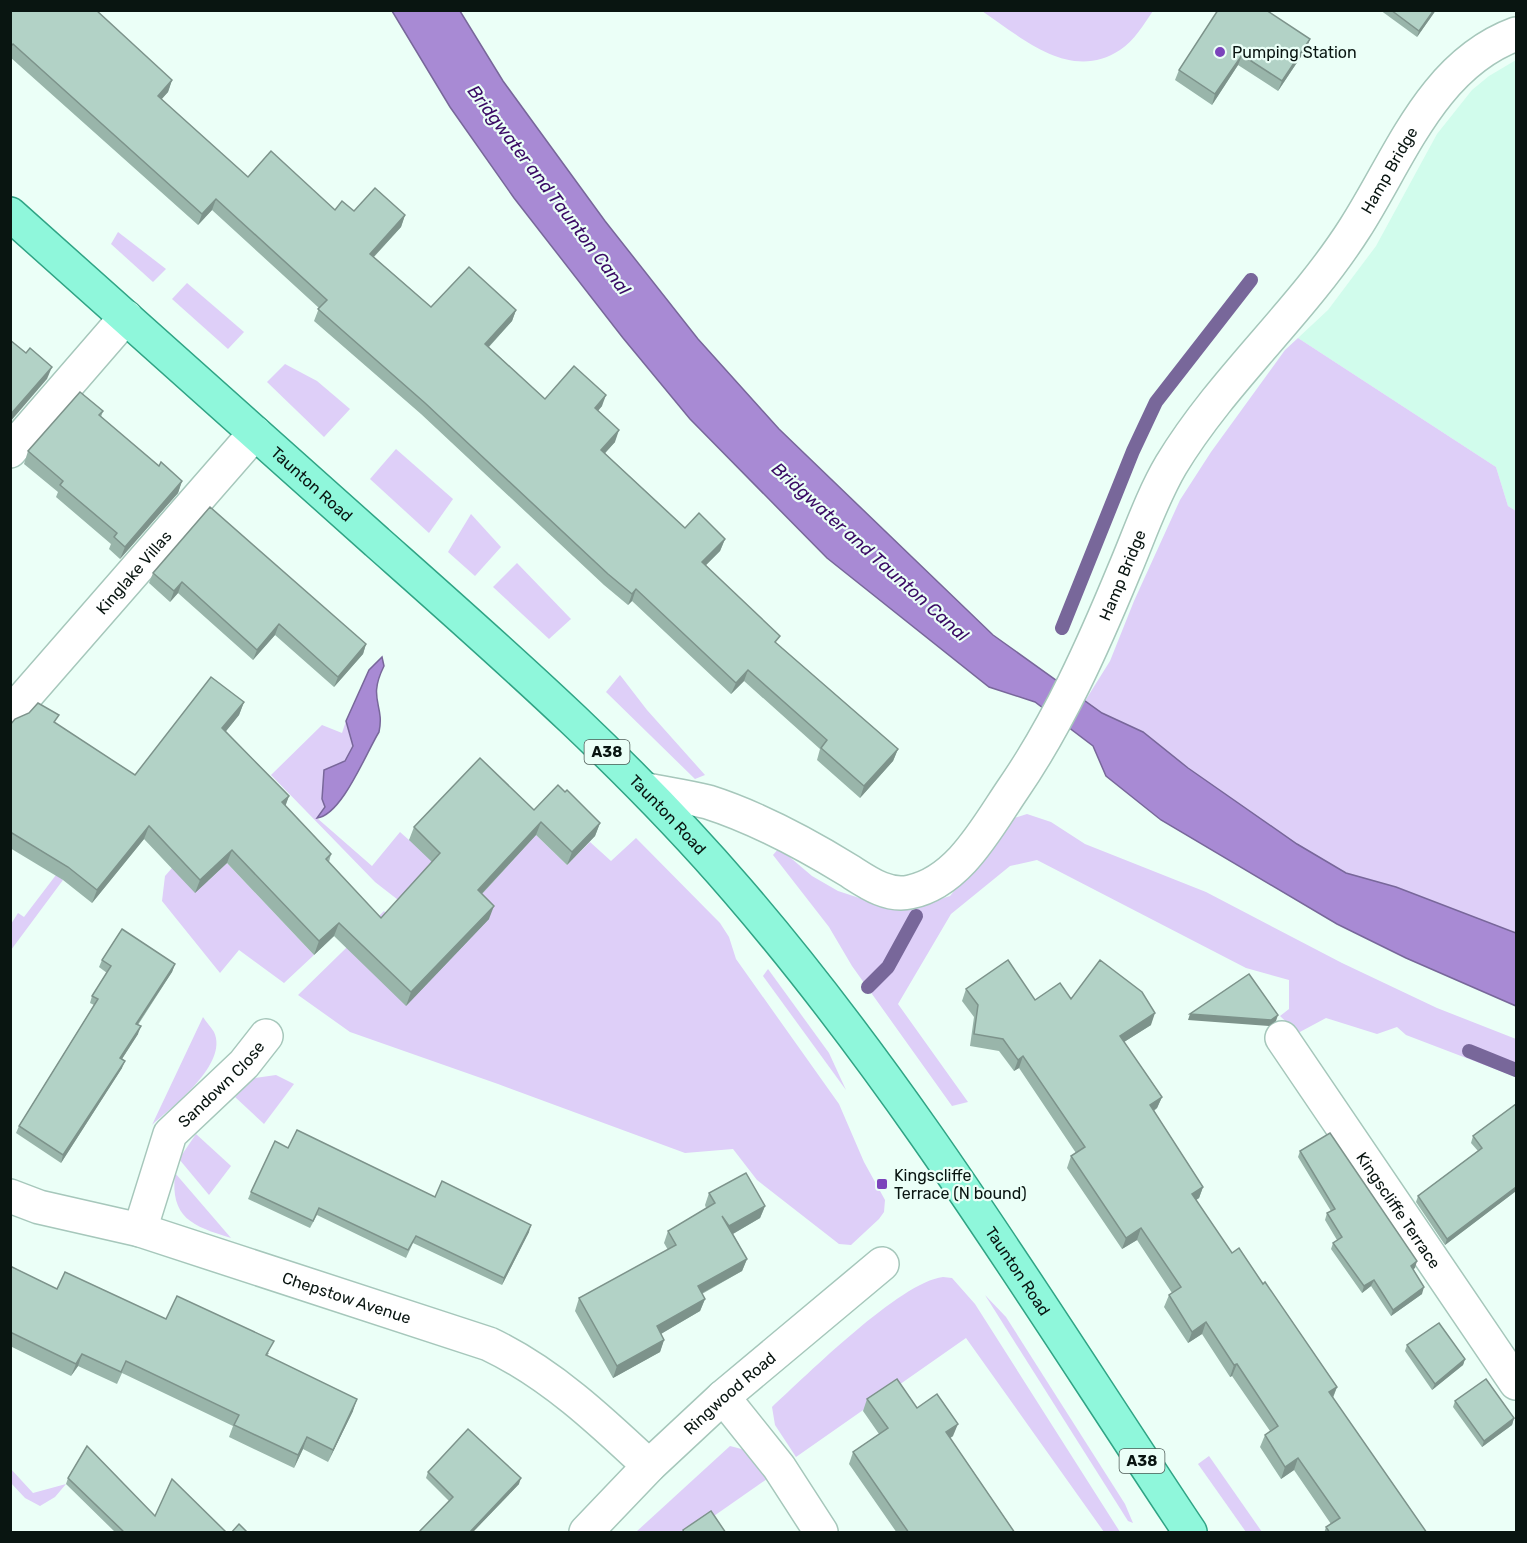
<svg xmlns="http://www.w3.org/2000/svg" width="1527" height="1543" viewBox="0 0 1527 1543" font-family="Rubik,sans-serif">
	<style>
		.built { fill: #d1fcec }
		.green { fill: #decff8 }
		.water { fill: #a88ad4; stroke: #78679a; stroke-width: 1.5 }
		.lines { fill: none; stroke-linecap: round; stroke-linejoin: round }
		.stream { stroke: #78679a; stroke-width: 14 }
		.minor-casing { stroke: #a6c7bb; stroke-width: 36 }
		.major-casing { stroke: #30a485; stroke-width: 36 }
		.minor { stroke: #fff; stroke-width: 33 }
		.major { stroke: #8ff7db; stroke-width: 33 }
		.wall { fill: #99b5aa }
		.shaded-wall { fill: #7d938b }
		.building { fill: #b2d2c6; stroke: #7d938b; stroke-width: 1.5 }
		.poi-dot { fill: #7b44bb; stroke: #ebfff7; stroke-width: 2 }
		.labels { text-anchor: middle; stroke-width: 4.5; stroke-linejoin: round; paint-order: stroke }
		.shield { fill: #ebfff7; stroke: #4d5b56; stroke-width: 1.5 }
		.shield-label { font-size: 15px; font-weight: bold; fill: #091511 }
		.poi-label { font-size: 16px; fill: #091511; stroke: #ebfff7; text-anchor: start }
		.street-label { font-size: 16px; fill: #091511; stroke: #ebfff7 }
		.water-label { font-size: 18px; font-style: italic; fill: #3a0a64; stroke: #ebfff7 }
	</style>
	<rect width="100%" height="100%" fill="#ebfff7"/>
	<polygon class="built" points="1516,60 1516,511 1508,506 1496,467 1298,338 1328,310 1376,246 1437,134 1472,90 1489,76"/>
	<g class="green">
		<path d="M982 11H1153C1144 24 1134 41 1120 50 1070 83 1021 37 982 11Z"/>
		<polygon points="118,232 166,269 153,282 111,244"/>
		<polygon points="187,283 244,332 228,349 172,299"/>
		<polygon points="1298,338 1496,467 1508,506 1516,511 1516,933 1396,887 1346,873 1297,844 1188,768 1143,732 1102,713 1085,701 1110,661 1134,601 1180,500 1211,452 1285,350"/>
		<polygon points="285,364 317,381 350,409 324,437 267,382"/>
		<polygon points="396,449 453,499 429,533 370,479"/>
		<polygon points="471,514 501,547 475,576 448,552"/>
		<polygon points="517,563 571,619 549,639 493,587"/>
		<polygon points="620,675 647,710 705,775 695,779 606,692"/>
		<polygon points="346,721 353,746 345,761 324,770 322,798 325,807 317,818 372,866 400,832 409,840 418,830 509,864 536,835 567,865 590,842 611,861 636,838 720,923 729,937 736,959 839,1104 864,1162 885,1200 884,1212 879,1219 851,1245 839,1244 757,1180 733,1149 685,1153 498,1084 350,1032 298,995 384,911 393,921 402,903 375,882 271,775 322,725 342,733"/>
		<polygon points="1027,814 1051,822 1085,844 1206,892 1342,963 1437,1008 1516,1039 1516,1077 1406,1035 1397,1027 1377,1034 1326,1018 1298,1033 1280,1016 1289,1009 1289,980 1246,968 1037,860 1010,866 951,914 898,1004 968,1102 952,1106 852,966 829,927 773,855 779,848 812,876 838,891 890,908 915,907 950,896 1014,818"/>
		<polygon points="227,863 314,955 284,983 239,950 220,973 162,901 165,876 172,868 208,881"/>
		<polygon points="56,875 63,880 11,950 11,924 18,913 24,917"/>
		<polygon points="768,969 829,1053 846,1090 763,976"/>
		<path d="M203 1017C206 1022 211 1027 214 1032 229 1064 172 1107 152 1125Z"/>
		<polygon points="276,1075 294,1084 264,1124 235,1097 255,1078"/>
		<polygon points="196,1134 231,1166 209,1195 179,1159"/>
		<path d="M175 1173 231 1238C192 1226 170 1218 175 1173Z"/>
		<path d="M943 1277 952 1278 975 1304 1120 1532H1104L966 1338 796 1457 775 1425 772 1407C807 1375 900 1282 943 1277Z"/>
		<polygon points="985,1295 1006,1317 1125,1504 1133,1523 1128,1521"/>
		<polygon points="730,1446 749,1451 767,1479 691,1532 636,1532"/>
		<polygon points="1209,1456 1262,1532 1246,1532 1198,1464"/>
		<polygon points="10,1468 33,1493 66,1484 55,1497 40,1506 25,1498 11,1483"/>
	</g>
	<g class="water">
		<polygon points="392,11 460,11 503,81 605,221 698,339 779,429 993,635 1102,713 1143,732 1188,768 1297,844 1346,873 1396,887 1516,933 1516,1006 1406,958 1337,924 1161,820 1106,776 1093,746 1035,702 989,687 827,558 690,419 623,338 514,198 450,107"/>
		<path d="M382 657 384 666C367 700 385 704 379 732 366 753 342 815 317 818L325 807 322 799 324 770 345 761 353 746 346 721 369 670Z"/>
	</g>
	<g class="lines">
		<g class="stream">
			<polyline points="1062,628 1133,451 1156,402 1251,280"/>
			<polyline points="868,987 888,967 916,916"/>
			<polyline points="1469,1051 1516,1070"/>
		</g>
		<g class="minor-casing">
			<g id="minor">
				<polyline points="10,451 126,317"/>
				<path id="s1" d="M10 714 255 433"/>
				<path id="s2" d="M647 790C667 794 688 797 708 802 758 818 804 843 848 870 867 882 887 897 910 892 959 882 987 827 1013 789 1059 722 1093 646 1124 571 1139 536 1152 497 1171 465 1223 379 1301 313 1355 228 1400 158 1432 65 1516 34"/>
				<path id="s3" d="M1282 1038 1516 1383"/>
				<path id="s4" d="M10 1196 39 1207 140 1230 489 1344C550 1373 600 1420 649 1466"/>
				<path id="s5" d="M140 1230 170 1134 244 1064 266 1036"/>
				<polyline points="723,1397 779,1467 821,1532"/>
				<path id="s6" d="M586 1532 649 1466 723 1397 882 1264"/>
			</g>
		</g>
		<g class="major-casing">
			<g id="major">
				<path id="s7" d="M10 214C133 324 255 433 377 542 502 653 628 763 737 890 908 1088 1045 1315 1190 1532"/>
			</g>
		</g>
		<use href="#minor" class="minor"/>
		<use href="#major" class="major"/>
	</g>
	<g class="wall">
		<polygon points="10,10 172,80 168,92 161,99 248,177 335,210 405,215 401,227 374,257 431,307 516,310 512,321 489,347 545,399 602,406 598,411 615,442 605,453 685,528 725,539 720,551 706,565 777,644 898,749 893,761 860,798 817,760 820,749 744,681 731,694 632,601 628,605 604,585 421,414 314,321 319,308 212,210 198,225 10,57"/>
		<polygon points="1380,10 1436,10 1417,37"/>
		<polygon points="1310,39 1306,49 1278,91 1238,65 1212,105 1175,80 1179,70"/>
		<polygon points="103,411 101,417 159,466 182,481 178,493 120,559 109,549 111,544 56,497 58,492 24,464 28,451"/>
		<polygon points="153,573 366,644 363,654 334,687 275,635 253,660 178,593 170,602 149,583"/>
		<polygon points="244,702 239,715 226,731 289,796 285,805 331,854 329,862 381,918 432,862 409,840 414,827 534,810 600,823 595,836 567,865 536,835 482,894 489,919 406,1006 334,936 314,955 227,863 195,893 144,839 92,903 63,880 10,848 10,725 56,724 135,775"/>
		<polygon points="102,960 175,964 172,972 138,1025 138,1034 122,1059 122,1068 61,1163 16,1133 19,1126 94,1005 90,1003 92,996 107,973 99,967"/>
		<polygon points="966,989 1035,1000 1071,999 1151,1025 1124,1042 1162,1097 1157,1108 1154,1111 1203,1187 1199,1198 1196,1200 1232,1253 1263,1284 1337,1387 1333,1398 1427,1533 1324,1533 1326,1527 1331,1524 1294,1470 1281,1479 1260,1447 1265,1435 1270,1431 1232,1376 1230,1377 1202,1334 1188,1343 1164,1307 1169,1295 1172,1293 1137,1240 1122,1249 1067,1168 1071,1156 1076,1153 1019,1068 1014,1071 999,1051 970,1046 974,1017 962,1001"/>
		<polygon points="1516,1104 1516,1191 1445,1245 1416,1202 1418,1196 1478,1151 1471,1143 1473,1136"/>
		<polygon points="288,1148 435,1197 529,1232 502,1285 413,1243 406,1258 317,1215 310,1228 248,1199 251,1192"/>
		<polygon points="1300,1151 1415,1268 1413,1269 1422,1294 1391,1316 1371,1286 1362,1293 1331,1249 1333,1243 1337,1240 1325,1220 1327,1213 1331,1211 1298,1157"/>
		<polygon points="709,1193 765,1206 760,1218 733,1234 747,1259 742,1271 702,1294 705,1299 700,1311 661,1334 664,1340 660,1352 613,1378 575,1311 579,1298 668,1250 664,1243 668,1231 706,1208 705,1205"/>
		<polygon points="10,1266 57,1289 166,1319 269,1353 267,1356 353,1411 328,1462 303,1449 294,1468 229,1437 233,1426 122,1373 117,1384 78,1366 71,1376 10,1346"/>
		<polygon points="1407,1345 1465,1359 1463,1365 1432,1390 1405,1351"/>
		<polygon points="867,1399 917,1408 953,1436 950,1438 1015,1533 897,1533 849,1464 853,1452 879,1434 863,1411"/>
		<polygon points="1455,1401 1514,1418 1512,1425 1482,1447 1453,1407"/>
		<polygon points="428,1472 519,1484 472,1533 418,1533 449,1501 426,1478"/>
		<polygon points="68,1478 155,1516 227,1533 116,1533 66,1484"/>
	</g>
	<g class="shaded-wall">
		<polygon points="1434,10 1436,10 1417,37 1419,31"/>
		<polygon points="1310,39 1306,49 1278,91 1282,81"/>
		<polygon points="1242,55 1238,65 1212,105 1215,94"/>
		<polygon points="172,80 168,92 154,108 158,96"/>
		<polygon points="216,199 212,210 198,225 202,214"/>
		<polygon points="405,215 401,227 366,265 370,254"/>
		<polygon points="516,310 512,321 481,355 485,344"/>
		<polygon points="52,367 47,379 10,422 10,415"/>
		<polygon points="606,395 602,406 591,419 595,408"/>
		<polygon points="619,430 615,442 597,462 601,450"/>
		<polygon points="182,481 178,493 120,559 125,547"/>
		<polygon points="725,539 720,551 698,573 702,562"/>
		<polygon points="182,582 178,593 170,602 174,591"/>
		<polygon points="636,589 632,601 628,605 632,594"/>
		<polygon points="279,624 275,635 253,660 257,650"/>
		<polygon points="366,644 363,654 334,687 338,677"/>
		<polygon points="748,670 744,681 731,694 736,683"/>
		<polygon points="244,702 239,715 218,741 222,728"/>
		<polygon points="898,749 893,761 860,798 864,786"/>
		<polygon points="289,796 284,810 282,802"/>
		<polygon points="541,822 536,835 473,903 478,890"/>
		<polygon points="600,823 595,836 567,865 572,852"/>
		<polygon points="149,826 144,839 92,903 97,890"/>
		<polygon points="232,850 227,863 195,893 200,880"/>
		<polygon points="494,906 489,919 406,1006 411,992"/>
		<polygon points="339,923 334,936 314,955 319,941"/>
		<polygon points="175,964 172,972 133,1031 136,1024"/>
		<polygon points="1155,1013 1151,1025 1116,1047 1120,1036"/>
		<polygon points="1190,1014 1278,1015 1276,1021 1269,1026 1188,1020"/>
		<polygon points="141,1026 138,1034 118,1065 120,1058"/>
		<polygon points="1023,1056 1019,1068 1014,1071 1018,1060"/>
		<polygon points="125,1061 122,1068 61,1163 63,1155"/>
		<polygon points="1162,1097 1157,1108 1145,1116 1150,1105"/>
		<polygon points="1203,1187 1199,1198 1187,1206 1192,1194"/>
		<polygon points="1516,1187 1516,1191 1445,1245 1447,1239"/>
		<polygon points="765,1206 760,1218 724,1239 729,1226"/>
		<polygon points="531,1225 529,1232 502,1285 504,1278"/>
		<polygon points="1141,1228 1137,1240 1122,1249 1126,1238"/>
		<polygon points="747,1259 742,1271 693,1298 698,1286"/>
		<polygon points="1417,1261 1415,1268 1408,1272 1411,1266"/>
		<polygon points="1374,1280 1371,1286 1362,1293 1364,1286"/>
		<polygon points="1424,1287 1422,1294 1391,1316 1393,1310"/>
		<polygon points="705,1299 700,1311 652,1339 657,1326"/>
		<polygon points="1206,1322 1202,1334 1188,1343 1192,1332"/>
		<polygon points="664,1340 660,1352 613,1378 617,1366"/>
		<polygon points="82,1354 78,1366 71,1376 76,1364"/>
		<polygon points="1465,1359 1463,1365 1432,1390 1435,1384"/>
		<polygon points="1237,1364 1232,1376 1230,1377 1234,1365"/>
		<polygon points="1337,1387 1332,1399 1329,1392"/>
		<polygon points="357,1399 353,1411 328,1462 333,1450"/>
		<polygon points="1514,1418 1512,1425 1482,1447 1484,1441"/>
		<polygon points="958,1424 953,1436 942,1444 946,1432"/>
		<polygon points="307,1437 303,1449 294,1468 298,1455"/>
		<polygon points="1298,1458 1294,1470 1281,1479 1285,1467"/>
		<polygon points="521,1478 519,1484 472,1533 469,1533"/>
	</g>
	<g class="building">
		<polygon points="10,10 96,10 172,80 158,96 248,177 271,151 335,210 342,201 354,211 375,188 405,215 370,254 431,307 469,267 516,310 485,344 545,399 574,366 606,395 595,408 619,430 601,450 685,528 699,513 725,539 702,562 780,636 775,642 898,749 864,786 821,748 827,740 748,670 736,683 636,589 632,594 608,574 425,403 318,309 327,300 216,199 202,214 13,44 11,46"/>
		<polygon points="1218,10 1266,10 1310,39 1282,81 1242,55 1215,94 1179,70"/>
		<polygon points="1391,10 1434,10 1419,31"/>
		<polygon points="10,340 26,353 30,348 52,367 10,415"/>
		<polygon points="80,392 103,411 99,415 159,466 161,462 182,481 125,547 114,537 117,533 60,485 63,481 28,451"/>
		<polygon points="210,507 366,644 338,677 279,624 257,650 182,582 174,591 153,573"/>
		<polygon points="211,677 244,702 222,728 289,796 282,802 331,854 326,859 381,918 440,853 414,827 480,758 534,810 558,785 565,792 567,790 600,823 572,852 541,822 478,890 494,906 411,992 339,923 319,941 232,850 200,880 149,826 97,890 68,867 12,833 10,835 10,725 15,719 29,713 38,703 59,715 54,722 135,775"/>
		<polygon points="122,929 175,964 136,1024 141,1026 120,1058 125,1061 63,1155 19,1126 98,999 92,996 111,966 102,960"/>
		<polygon points="1008,960 1035,1000 1060,983 1071,999 1100,960 1142,992 1155,1013 1120,1036 1162,1097 1150,1105 1203,1187 1192,1194 1232,1253 1239,1248 1263,1284 1265,1282 1337,1387 1329,1392 1427,1533 1330,1533 1326,1527 1340,1518 1298,1458 1285,1467 1265,1435 1278,1426 1237,1364 1234,1365 1206,1322 1192,1332 1169,1295 1181,1287 1141,1228 1126,1238 1071,1156 1085,1147 1023,1056 1018,1060 1003,1039 974,1034 978,1005 966,989"/>
		<polygon points="1249,974 1278,1015 1271,1020 1190,1014"/>
		<polygon points="1516,1104 1516,1187 1447,1239 1418,1196 1482,1148 1473,1136"/>
		<polygon points="297,1130 435,1197 442,1181 531,1225 504,1278 416,1236 408,1250 319,1208 313,1221 251,1192 275,1141 288,1148"/>
		<polygon points="1330,1133 1417,1261 1411,1266 1424,1287 1393,1310 1374,1280 1364,1286 1333,1243 1342,1237 1327,1213 1335,1209 1300,1151"/>
		<polygon points="746,1173 765,1206 729,1226 722,1216 747,1259 698,1286 705,1299 657,1326 664,1340 617,1366 579,1298 676,1245 668,1231 715,1203 709,1193"/>
		<polygon points="10,1266 57,1289 65,1272 166,1319 177,1296 274,1341 266,1355 357,1399 333,1450 307,1437 298,1455 234,1425 239,1415 126,1361 121,1372 82,1354 76,1364 10,1332"/>
		<polygon points="1439,1323 1465,1359 1435,1384 1407,1345"/>
		<polygon points="897,1379 917,1408 937,1394 958,1424 946,1432 1015,1533 909,1533 853,1452 888,1428 867,1399"/>
		<polygon points="1486,1379 1514,1418 1484,1441 1455,1401"/>
		<polygon points="468,1429 521,1478 469,1533 418,1533 453,1497 428,1472"/>
		<polygon points="87,1446 155,1516 172,1479 227,1533 125,1533 68,1478"/>
		<polygon points="711,1511 726,1533 684,1533 683,1530"/>
		<polygon points="239,1524 248,1533 231,1533"/>
	</g>
	<g class="poi-dot">
		<circle cx="1220" cy="52" r="6"/>
		<rect x="876" y="1178" width="12" height="12" rx="3"/>
	</g>
	<g class="labels">
		<g class="shield">
			<rect x="584.5" y="740" width="45" height="24" rx="4.5"/>
			<rect x="1119.5" y="1449" width="45" height="24" rx="4.5"/>
		</g>
		<g class="shield-label">
			<text x="607" y="757">A38</text>
			<text x="1142" y="1466">A38</text>
		</g>
		<g class="poi-label">
			<text x="1232" y="58">Pumping Station</text>
			<text x="894" y="1181">Kingscliffe<tspan x="894" dy="18">Terrace (N bound)</tspan></text>
		</g>
		<g class="street-label">
			<text dy="6" stroke="none"><textPath href="#s2" startOffset="1164">Hamp Bridge</textPath></text>
			<text dy="6" stroke="none"><textPath href="#s7" startOffset="405">Taunton Road</textPath></text>
			<text dy="6" stroke="none"><textPath href="#s1" startOffset="188">Kinglake Villas</textPath></text>
			<text dy="6" stroke="none"><textPath href="#s2" startOffset="676">Hamp Bridge</textPath></text>
			<text dy="6" stroke="none"><textPath href="#s7" startOffset="891">Taunton Road</textPath></text>
			<text dy="6" stroke="none"><textPath href="#s5" startOffset="172">Sandown Close</textPath></text>
			<text dy="6" stroke="none"><textPath href="#s3" startOffset="208">Kingscliffe Terrace</textPath></text>
			<text dy="6" stroke="none"><textPath href="#s7" startOffset="1467">Taunton Road</textPath></text>
			<text dy="6" stroke="none"><textPath href="#s4" startOffset="352">Chepstow Avenue</textPath></text>
			<text dy="6" stroke="none"><textPath href="#s6" startOffset="200">Ringwood Road</textPath></text>
		</g>
		<g class="water-label">
			<text transform="translate(549 190) rotate(53)" y="6">Bridgwater and Taunton Canal</text>
			<text transform="translate(870 552) rotate(42)" y="6">Bridgwater and Taunton Canal</text>
		</g>
	</g>
	<rect width="1527" height="1543" fill="none" stroke="#091511" stroke-width="24"/>
</svg>
